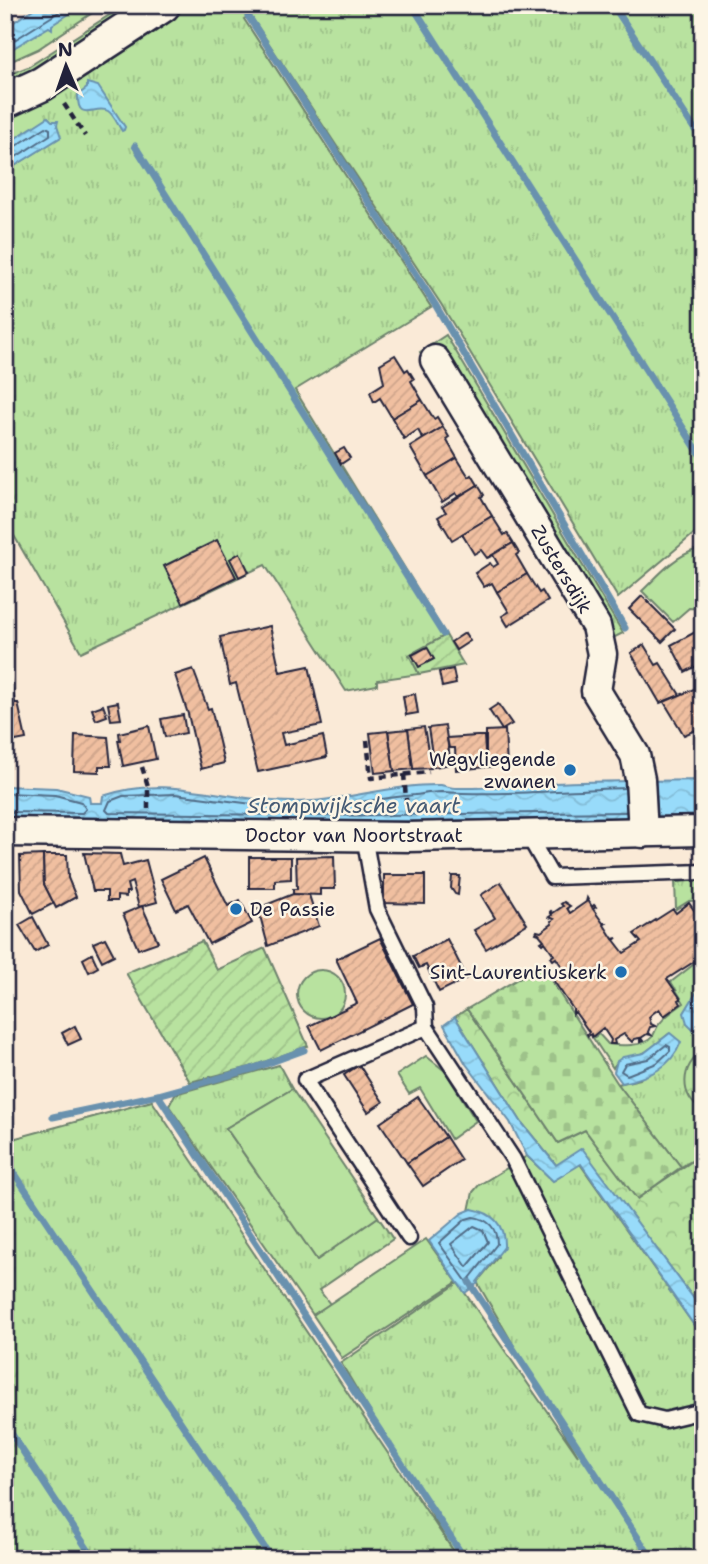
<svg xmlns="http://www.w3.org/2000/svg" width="708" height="1564" viewBox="0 0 708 1564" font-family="'Shantell Sans',sans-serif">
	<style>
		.grass { fill: url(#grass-tufts); stroke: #6d826d; stroke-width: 2 }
		.forest { fill: url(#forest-crowns); stroke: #6d826d; stroke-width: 2 }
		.cemetery { fill: url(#cemetery-stones); stroke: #6d826d; stroke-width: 2 }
		.garden { fill: url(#garden-furrows); stroke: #6d826d; stroke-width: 2 }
		.pitch { fill: #b8e29f; stroke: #6d826d; stroke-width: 2 }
		.water { fill: url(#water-waves); stroke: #6991ae; stroke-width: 2 }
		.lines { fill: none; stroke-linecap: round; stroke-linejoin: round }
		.shore { stroke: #516c87; stroke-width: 2 }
		.stream { stroke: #6991ae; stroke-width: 7 }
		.building { fill: url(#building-hatch); stroke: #22223b; stroke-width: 2 }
		.service-casing { stroke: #22223b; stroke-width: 19 }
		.minor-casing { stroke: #22223b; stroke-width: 33 }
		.tertiary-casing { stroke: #22223b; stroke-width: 38 }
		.path { stroke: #22223b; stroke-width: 4.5; stroke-dasharray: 7 5; stroke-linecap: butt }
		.service { stroke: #fcf5e5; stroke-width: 14 }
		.minor { stroke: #fcf5e5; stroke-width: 28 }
		.tertiary { stroke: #fcf5e5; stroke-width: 33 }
		.poi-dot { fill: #1f6fb2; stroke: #fcf5e5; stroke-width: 2.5 }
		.labels { text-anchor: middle; stroke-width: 5; stroke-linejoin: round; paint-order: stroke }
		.street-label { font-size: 19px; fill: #22223b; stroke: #fcf5e5 }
		.poi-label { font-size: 19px; fill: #22223b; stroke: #fcf5e5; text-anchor: end }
		.water-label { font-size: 21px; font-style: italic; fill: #455a74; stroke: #fcf5e5 }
	</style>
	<defs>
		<pattern id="grass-tufts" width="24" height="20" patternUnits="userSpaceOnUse" patternTransform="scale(1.75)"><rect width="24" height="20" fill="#b8e29f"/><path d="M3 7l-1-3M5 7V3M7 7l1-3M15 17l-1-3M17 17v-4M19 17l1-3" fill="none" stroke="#9ec28a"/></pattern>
		<pattern id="forest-crowns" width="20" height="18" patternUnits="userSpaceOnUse" patternTransform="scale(1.75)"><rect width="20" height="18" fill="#b8e29f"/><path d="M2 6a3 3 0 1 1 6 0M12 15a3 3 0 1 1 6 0" fill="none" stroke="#9ec28a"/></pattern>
		<pattern id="cemetery-stones" width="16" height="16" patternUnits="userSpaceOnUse" patternTransform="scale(1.75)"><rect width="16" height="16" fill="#b8e29f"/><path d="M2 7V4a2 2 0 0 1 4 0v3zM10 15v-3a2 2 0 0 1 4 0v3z" fill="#9ec28a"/></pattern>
		<pattern id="garden-furrows" width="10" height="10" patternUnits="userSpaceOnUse" patternTransform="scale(1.75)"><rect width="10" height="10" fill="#b8e29f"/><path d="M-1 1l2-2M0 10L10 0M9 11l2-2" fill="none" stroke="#9ec28a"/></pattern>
		<pattern id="water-waves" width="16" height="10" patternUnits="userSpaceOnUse" patternTransform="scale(1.75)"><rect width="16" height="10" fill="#98dbfa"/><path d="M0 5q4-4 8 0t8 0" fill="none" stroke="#83bcd7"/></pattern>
		<pattern id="building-hatch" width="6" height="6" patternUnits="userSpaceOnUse" patternTransform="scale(1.75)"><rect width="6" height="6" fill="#f0bfa0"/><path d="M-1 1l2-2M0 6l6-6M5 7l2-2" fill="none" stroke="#cea48b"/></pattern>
	</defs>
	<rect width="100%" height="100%" fill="#faead7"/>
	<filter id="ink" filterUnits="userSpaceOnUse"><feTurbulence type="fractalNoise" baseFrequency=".0143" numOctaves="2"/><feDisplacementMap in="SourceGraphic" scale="14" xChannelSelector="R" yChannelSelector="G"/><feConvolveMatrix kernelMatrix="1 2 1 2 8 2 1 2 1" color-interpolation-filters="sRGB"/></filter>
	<g filter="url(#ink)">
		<g class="grass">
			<polygon points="83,5 104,5 38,49 5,64 5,53"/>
			<polygon points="125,5 138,5 50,62 5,83 5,76 28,67"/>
			<polygon points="188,5 703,5 703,526 618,598 441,304 250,15 244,19 431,307 295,390 446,635 410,655 419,674 377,680 377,685 346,691 265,565 81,652 5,520 5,172 60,137 48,118 5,145 5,117 50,94"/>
			<path d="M446 335C506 434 563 534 623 633L613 638 440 352 425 361 420 352Z"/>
			<polygon points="703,880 703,900 689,901 676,909 675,882"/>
			<path d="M702 958 703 989 696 994 695 1030 703 1022V1154L681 1167 618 1084 640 1079 670 1033C662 1039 655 1046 647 1051 634 1059 621 1053 613 1068L593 1038 599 1034 608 1044C619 1046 644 1047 652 1037 656 1032 656 1026 661 1022 667 1014 676 1009 684 1003L671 982Z"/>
			<polygon points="279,1065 292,1089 226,1128 317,1259 378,1217 393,1239 319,1290 330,1304 313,1315 169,1106 175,1094"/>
			<polygon points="152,1101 454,1552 341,1363 458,1283 578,1456 477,1282 498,1257 472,1209 469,1211 473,1192 479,1185 527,1156 553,1181 580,1164 703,1338 703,1559 5,1559 5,1141"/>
		</g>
		<g class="forest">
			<polygon points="467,1009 558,1143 585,1130 637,1198 703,1154 703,1311 582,1149 557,1166 522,1123 455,1017"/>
			<path d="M703 1051V1111C679 1096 680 1067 703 1051Z"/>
		</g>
		<polygon class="cemetery" points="541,965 618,1084 681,1167 637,1199 585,1130 558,1143 467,1009"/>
		<g class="garden">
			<polygon points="446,635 464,665 419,674 409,655"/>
			<polygon points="202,941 217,970 265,948 308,1046 250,1067 190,1082 126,973"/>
		</g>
		<g class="pitch">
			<path d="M695 550 703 551V609L689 608 673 622 642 591C659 575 672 558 695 550Z"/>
			<circle cx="321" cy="994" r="24"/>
			<polygon points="426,1056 445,1071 476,1121 451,1139 420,1088 409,1094 397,1075"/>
			<polygon points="292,1089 378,1217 317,1260 226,1128"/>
			<polygon points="426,1239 457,1282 342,1358 313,1315"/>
		</g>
		<g class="water">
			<polygon points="39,5 83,5 52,25 52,29 49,27 5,53 5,28"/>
			<path d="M87 83 98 86 125 127 124 130 122 131C118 125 114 115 108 111 96 104 77 124 78 95L87 88Z"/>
			<polygon points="48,117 52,121 58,121 57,125 61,137 5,172 5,145"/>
			<path d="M700 771H703V816L311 823 5 819V786L56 788 89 796 90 803H102L103 796C166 773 229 802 293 802 342 802 391 784 441 785 446 786 451 788 457 788 489 789 521 784 553 783 601 781 649 781 697 780Z"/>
			<polygon points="703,989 703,1022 695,1031 687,1023 684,1013 696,993"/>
			<polygon points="455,1017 522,1123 556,1165 582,1148 703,1311 703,1338 581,1164 553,1181 527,1156 510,1122 466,1064 444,1025"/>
			<path d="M670 1033 681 1042C671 1068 649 1077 622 1083L614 1072 617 1061 623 1057 644 1053Z"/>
			<path d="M472 1209C493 1213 505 1225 504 1247L477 1282 478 1283 465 1293 429 1241 462 1213Z"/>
		</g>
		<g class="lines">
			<g class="shore">
				<polyline points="5,46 70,5"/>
				<polyline points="5,150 11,149 46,127 50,129 50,135 5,164"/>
				<path d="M625 788C564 790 502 796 441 792 433 792 423 794 415 795 379 798 343 806 307 809L305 812 311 816 626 812"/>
				<polyline points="5,793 55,795 81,802 86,809 82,813 5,812"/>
				<polygon points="175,794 283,808 286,812 283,815 109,813 106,810 110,801 123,796"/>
				<polygon points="666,1045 670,1047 670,1051 657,1063 627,1075 621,1071 625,1064 648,1059"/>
				<path d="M473 1217C488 1219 497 1228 497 1244L467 1282 439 1243 466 1219Z"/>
				<polygon points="474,1226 483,1230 488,1242 467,1267 451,1244"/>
			</g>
			<g class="stream">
				<polyline points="412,5 703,459"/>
				<polyline points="613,5 703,142"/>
				<polyline points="248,16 436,306 625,628"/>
				<polyline points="135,146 443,634"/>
				<polyline points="158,1095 252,1069 304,1050"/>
				<polyline points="53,1117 158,1095 465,1559"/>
				<polyline points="5,1159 272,1559"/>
				<polyline points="469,1282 652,1559"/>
				<polyline points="5,1424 94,1559"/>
			</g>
		</g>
		<g class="building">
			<polygon points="395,355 405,371 408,369 414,379 411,381 422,400 392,418 380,398 374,402 370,392 384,383 380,364"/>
			<polygon points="422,400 434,419 437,417 443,427 423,439 418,430 404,439 392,418"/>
			<polygon points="443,427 449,437 446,439 457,458 427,476 410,447"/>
			<polygon points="344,448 350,458 341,464 335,453"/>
			<polygon points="457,458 469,477 472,475 478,485 452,501 458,497 456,493 442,502 427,476"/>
			<polygon points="478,485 484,495 481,497 492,516 452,540 438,517 446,512 442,507"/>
			<polygon points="492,516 504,535 507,533 513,543 487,558 481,550 474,554 462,534"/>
			<polygon points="217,540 236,577 183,603 164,566"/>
			<polygon points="513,543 519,553 516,555 527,574 497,592 492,583 484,587 475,573 490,563 493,567 498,564 493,555 487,558"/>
			<polygon points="240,553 249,572 239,577 230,559"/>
			<polygon points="527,574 539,593 542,591 548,601 508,626 502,616 509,612 497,592"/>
			<polygon points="642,596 675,629 662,642 629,609"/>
			<polygon points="270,626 280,672 309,666 322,725 281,733 284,745 323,736 327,757 258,772 236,683 230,685 220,637"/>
			<polygon points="703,628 703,663 685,672 671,645"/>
			<polygon points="465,633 470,641 456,650 451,642"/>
			<polygon points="644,645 656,665 660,663 680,695 660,703 631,653"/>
			<polygon points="427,647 434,659 419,667 412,655"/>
			<polygon points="193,669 208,709 211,708 224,763 201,769 188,714 175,675"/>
			<polygon points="453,669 456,684 442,687 439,672"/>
			<polygon points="10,678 15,703 18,703 26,739 5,743 5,679"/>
			<polygon points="703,685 703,727 684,735 664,702"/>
			<polygon points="415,694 418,713 406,715 403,696"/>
			<polygon points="118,702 121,719 111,720 108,704"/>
			<polygon points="498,704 512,724 502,730 489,710"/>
			<polygon points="103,705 107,716 96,720 92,709"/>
			<polygon points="183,715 186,733 165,737 161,719"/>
			<polygon points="149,726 156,759 123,766 118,740 120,740 119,733"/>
			<polygon points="445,726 451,764 434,767 428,728"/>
			<polygon points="424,727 431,768 413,769 408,729"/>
			<polygon points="408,729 413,769 394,771 388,731"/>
			<polygon points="505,730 507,766 486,767 486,731"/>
			<polygon points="388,731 394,771 375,773 370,733"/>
			<polygon points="75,735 108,737 111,766 99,766 99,772 74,771"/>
			<polygon points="477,736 484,736 486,767 456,770 455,748 449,748 447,738"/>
			<polygon points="84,853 120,854 123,866 146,860 157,902 139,907 132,882 127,884 129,892 126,892 126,897 117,896 117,901 107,901 107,891 93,891"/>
			<polygon points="43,855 44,884 54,903 33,914 21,890 20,856"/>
			<polygon points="43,855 67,855 68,878 76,897 56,908 44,884"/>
			<polygon points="334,856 335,889 320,889 320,895 293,894 293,889 297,889 296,857"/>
			<polygon points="249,857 291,857 291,879 275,880 275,888 249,888"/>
			<polygon points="204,858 228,906 240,900 252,923 209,944 188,904 176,910 161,879"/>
			<polygon points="384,875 425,875 425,904 384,903"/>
			<polygon points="452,876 460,876 458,895 455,894 451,888"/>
			<polygon points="501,882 527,924 486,949 474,930 495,918 481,895"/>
			<polygon points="293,894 309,895 319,926 268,946 258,908"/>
			<polygon points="587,898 592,907 594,905 596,907 593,909 603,923 606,923 604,925 613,939 617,938 614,940 624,953 641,942 634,934 673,909 676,913 689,903 703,923 703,956 667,979 681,999 679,1000 681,1004 664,1016 659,1009 652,1014 649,1017 651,1024 655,1026 650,1027 648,1032 651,1035 647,1034 641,1038 643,1041 640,1042 640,1038 634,1039 632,1042 624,1034 614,1040 615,1044 610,1044 611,1040 603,1028 592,1037 591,1034 588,1036 587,1034 589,1032 575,1012 573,1014 573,1009 553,980 565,971 556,958 553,960 551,957 554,955 545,942 543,944 541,942 544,940 539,934 536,933 537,931 541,932 552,924 551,921 554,919 549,917 552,915 550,912 551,911 553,913 563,906 561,904 564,902 570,906 567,908 570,913 586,902"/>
			<polygon points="142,906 158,942 138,949 123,914"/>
			<polygon points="33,917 48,945 35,952 19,925"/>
			<polygon points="105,938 114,955 102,961 93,943"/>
			<polygon points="380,938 413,1004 321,1050 309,1026 357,1003 336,959"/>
			<polygon points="447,939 467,978 439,992 426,965 419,968 413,956"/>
			<polygon points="92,954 98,967 89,972 83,959"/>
			<polygon points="75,1026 81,1039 68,1045 62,1033"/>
			<polygon points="359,1065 383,1102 368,1112 344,1075"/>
			<polygon points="418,1097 446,1137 407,1163 380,1123"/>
			<polygon points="446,1137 461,1160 423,1186 407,1163"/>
		</g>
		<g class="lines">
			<g class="service-casing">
				<g id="service">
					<polyline points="528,835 552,877 703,872"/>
					<polyline points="364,836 377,909 425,1007 426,1027 513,1159 639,1414 665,1420 703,1411"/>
					<polyline points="409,1238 305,1080 426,1027"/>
				</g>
			</g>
			<g class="minor-casing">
				<g id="minor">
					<polyline points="435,360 596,626 602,654 596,691 635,755 640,779 643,833"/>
					<polyline points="5,832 408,837 703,831"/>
				</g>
			</g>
			<g class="tertiary-casing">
				<polyline id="tertiary" points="5,101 42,84 163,5"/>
			</g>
			<g class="path">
				<polyline points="64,104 85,136"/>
				<polyline points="367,740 371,778 429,772"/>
				<polyline points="142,767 148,786 148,811"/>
				<polyline points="404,774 407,812"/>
			</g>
			<use href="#service" class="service"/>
			<use href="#minor" class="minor"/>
			<use href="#tertiary" class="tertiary"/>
		</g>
	</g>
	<g class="poi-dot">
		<circle cx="570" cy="770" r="7"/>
		<circle cx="236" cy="909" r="7"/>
		<circle cx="621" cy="972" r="7"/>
	</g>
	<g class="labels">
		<g class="street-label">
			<text transform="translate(562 569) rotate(59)" y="7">Zustersdijk</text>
			<text x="354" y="842">Doctor van Noortstraat</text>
		</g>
		<g class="poi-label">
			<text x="556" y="766">Wegvliegende<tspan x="556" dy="22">zwanen</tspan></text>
			<text x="250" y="916" text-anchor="start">De Passie</text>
			<text x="607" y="979">Sint-Laurentiuskerk</text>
		</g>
		<g class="water-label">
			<text x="354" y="813">Stompwijksche vaart</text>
		</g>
	</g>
	<rect width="708" height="1564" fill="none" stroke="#fcf5e5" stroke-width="28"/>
	<rect x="14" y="14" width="680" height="1536" fill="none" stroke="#22223b" stroke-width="2.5" filter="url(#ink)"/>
	<g transform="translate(66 66) rotate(358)" stroke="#fcf5e5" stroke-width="5" paint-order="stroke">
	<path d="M0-5L12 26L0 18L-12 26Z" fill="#22223b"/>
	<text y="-10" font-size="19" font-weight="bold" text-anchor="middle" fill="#22223b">N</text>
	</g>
</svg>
